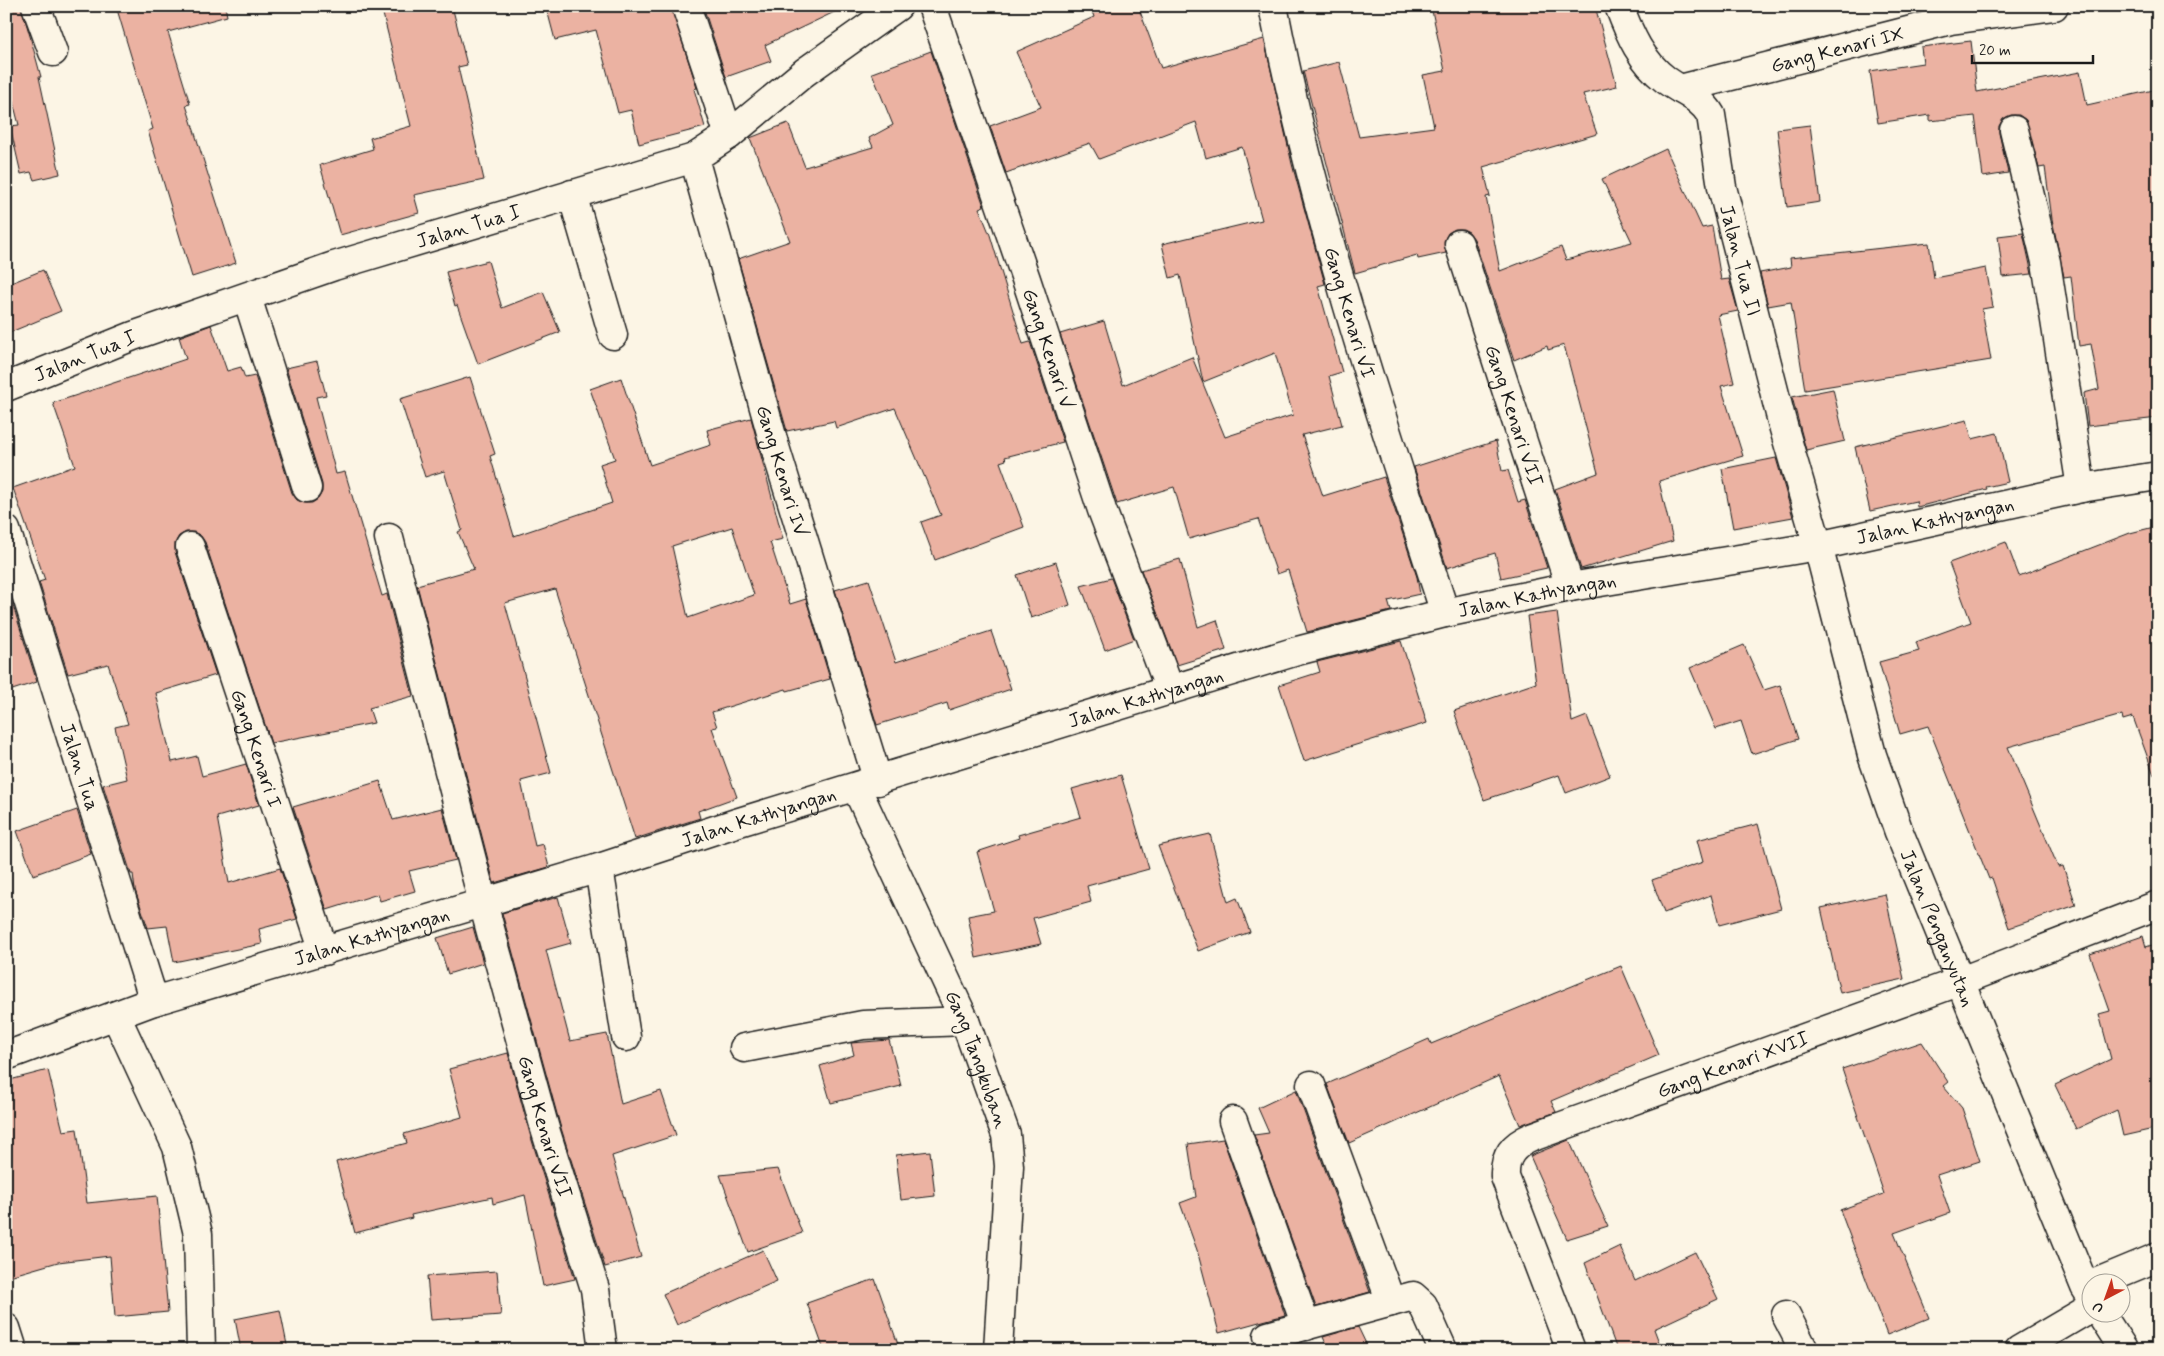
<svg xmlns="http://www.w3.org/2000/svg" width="2164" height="1356" viewBox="0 0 2164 1356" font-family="Mynerve,sans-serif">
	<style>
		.building { fill: #ebb2a2; stroke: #1c1c1c; fill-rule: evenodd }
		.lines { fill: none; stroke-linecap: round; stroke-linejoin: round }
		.minor-casing { stroke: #1c1c1c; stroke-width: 31 }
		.minor { stroke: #fcf5e5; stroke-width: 28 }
		.labels { text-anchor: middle; stroke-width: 4; stroke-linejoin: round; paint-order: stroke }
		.street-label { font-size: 20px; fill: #1c1c1c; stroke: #fcf5e5 }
	</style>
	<rect width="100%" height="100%" fill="#fcf5e5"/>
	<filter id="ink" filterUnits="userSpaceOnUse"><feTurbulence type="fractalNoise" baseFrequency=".02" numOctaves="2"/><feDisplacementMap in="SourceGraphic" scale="10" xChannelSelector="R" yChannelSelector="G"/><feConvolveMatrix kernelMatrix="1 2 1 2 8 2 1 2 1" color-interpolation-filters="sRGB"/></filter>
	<g filter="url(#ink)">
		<g class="building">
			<polygon points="6,6 21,6 30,36 41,77 39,77 60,174 34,180 31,172 21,174 10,126 19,125 9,86 6,86"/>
			<polygon points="116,6 225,6 227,16 168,32 190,104 186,105 236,263 192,277 148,131 153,129"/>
			<polygon points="381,6 452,6 467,65 458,67 484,180 414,195 419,213 340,235 320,165 373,149 370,138 411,126"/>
			<polygon points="546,6 671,6 697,88 694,89 705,127 639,144 631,110 618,113 596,30 555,40"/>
			<polygon points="703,6 847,6 765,45 771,61 726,77"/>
			<polygon points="1090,6 1138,6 1161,68 1264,39 1292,164 1325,284 1318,286 1342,372 1329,376 1342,425 1302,435 1323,496 1384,477 1417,577 1420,594 1388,601 1391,611 1307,632 1288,570 1277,574 1258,519 1189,539 1174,487 1117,504 1060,334 1104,321 1123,385 1192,357 1225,437 1293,415 1275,353 1203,382 1180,275 1170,278 1162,244 1262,220 1242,147 1206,158 1196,122 1099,159 1090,143 1006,173 990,126 1041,107 1016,52 1094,17"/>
			<polygon points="1431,6 1595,6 1617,86 1583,94 1597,134 1483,167 1490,196 1486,197 1500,271 1561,247 1566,260 1632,242 1602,179 1666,149 1702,228 1712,226 1721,280 1729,279 1738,311 1718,315 1734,383 1721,386 1743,456 1659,481 1673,541 1581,569 1555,489 1598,473 1564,345 1548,350 1547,346 1514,360 1474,239 1469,232 1463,229 1455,229 1448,233 1444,241 1446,253 1418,259 1417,255 1355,273 1303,71 1339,62 1359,137 1434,127 1423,75 1445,71"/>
			<polygon points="1971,41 1977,92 2080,72 2087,105 2158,89 2158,418 2088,426 2084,393 2099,389 2091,344 2079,346 2071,276 2064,277 2052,219 2045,167 2039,168 2026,120 2019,115 2011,115 2003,119 1999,126 1999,133 2008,173 1983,177 1975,116 1930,121 1930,115 1878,123 1870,71 1923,63 1921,47"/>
			<polygon points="931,51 984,206 979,208 990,235 1023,344 1030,342 1063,442 1005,457 1006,460 1000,462 1024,527 935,560 921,522 941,515 895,408 836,428 834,421 787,431 738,259 790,241 750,138 788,123 805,167 873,147 869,138 893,125 872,73"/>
			<polygon points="1810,125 1820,202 1787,207 1777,129"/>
			<polygon points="2023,233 2032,274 2003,277 1998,236"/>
			<polygon points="1929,243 1934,278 1986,268 1993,307 1982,309 1991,360 1805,390 1791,302 1768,306 1760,273 1791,267 1790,258"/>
			<polygon points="488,261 502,308 543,292 560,332 478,364 457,305 455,306 446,272"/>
			<polygon points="43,270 61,311 6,334 6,285"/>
			<polygon points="211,325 227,371 241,367 245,378 255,376 292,493 297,500 304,503 312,503 318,499 322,492 322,484 286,368 317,361 326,395 316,397 336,474 345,472 382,596 387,594 413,696 369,708 374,723 271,743 205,542 201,536 194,532 186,532 179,536 175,543 175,552 216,675 156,693 172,762 197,756 202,776 246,764 259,805 217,817 229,883 280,868 297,919 259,929 262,944 174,962 167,926 148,928 135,890 133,874 131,874 103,785 127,779 115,727 128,724 108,664 68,674 39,582 45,580 13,488 75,466 53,403 186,359 179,337"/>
			<path d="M470 377 495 454 490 456 514 536 612 503 600 464 615 459 590 389 621 378 650 465 711 445 707 430 751 418 783 539 770 542 790 604 806 599 830 679 787 691 786 689 712 712 717 727 712 728 737 797 698 811 700 818 635 839 555 589 505 603 551 773 521 781 535 846 543 844 549 867 494 883 417 585 474 569 458 532 462 530 444 471 425 477 400 399ZM732 527 754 595 688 618 672 546Z"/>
			<polygon points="1833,389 1845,441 1806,450 1792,397"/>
			<polygon points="1967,420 1972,439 1997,433 2008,482 1986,487 1987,489 1917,507 1916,501 1870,511 1855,447"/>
			<polygon points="1496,441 1502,471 1508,470 1518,502 1525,500 1547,568 1501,578 1495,553 1447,568 1414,467"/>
			<polygon points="1776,458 1793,517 1733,528 1722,469"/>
			<polygon points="2158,526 2158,774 2154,775 2133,717 2123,720 2122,715 2008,747 2058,867 2063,866 2076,905 2009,928 1992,878 1989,879 1928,726 1900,734 1879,662 1919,651 1916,642 1971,622 1949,563 2006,542 2019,576 2130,533"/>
			<polygon points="1180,559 1198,627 1217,620 1226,650 1177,665 1141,570"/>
			<polygon points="1056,562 1070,605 1031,618 1017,575"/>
			<polygon points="1111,578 1134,639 1105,650 1081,586"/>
			<polygon points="869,580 896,662 991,631 1011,689 949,710 947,703 877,725 835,590"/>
			<polygon points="9,593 37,682 6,692 6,594"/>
			<polygon points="1557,612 1572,722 1587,716 1610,776 1566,793 1559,775 1484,800 1454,711 1536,683 1527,616"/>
			<polygon points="1401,641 1427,723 1304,761 1279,685 1320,672 1317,662"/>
			<polygon points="1744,645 1764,690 1780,685 1798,739 1752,754 1741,721 1716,729 1690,668"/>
			<polygon points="1121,775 1149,869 1087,886 1091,902 1033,918 1041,944 976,958 968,916 994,911 977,852 1019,838 1018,835 1081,817 1072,789"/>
			<polygon points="380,781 393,820 442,808 456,860 409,871 415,891 380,901 378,894 327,910 293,807"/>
			<polygon points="77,810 91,854 33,875 17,831"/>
			<polygon points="1758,824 1781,909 1719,925 1711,895 1664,913 1652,880 1703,862 1697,840"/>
			<polygon points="1210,834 1228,902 1237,898 1250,932 1198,951 1158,846"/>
			<polygon points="1885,894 1904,979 1840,993 1821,908"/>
			<polygon points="558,897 571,943 546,950 570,1041 607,1034 621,1104 661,1091 676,1135 612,1156 641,1257 605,1267 560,1125 502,913"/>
			<polygon points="473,927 483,963 448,974 437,938"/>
			<polygon points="2143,936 2146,947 2158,943 2158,1128 2123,1136 2117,1110 2076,1129 2055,1085 2111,1059 2099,1014 2110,1011 2090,954"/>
			<polygon points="1621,966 1659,1055 1551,1101 1556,1112 1520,1125 1499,1076 1349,1143 1327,1084 1429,1039 1431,1044"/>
			<polygon points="889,1040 901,1086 831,1103 820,1066 854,1055 851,1043"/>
			<polygon points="1922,1042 1948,1082 1943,1086 1962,1108 1980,1161 1937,1175 1950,1213 1894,1233 1929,1318 1887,1335 1840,1210 1884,1194 1842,1069"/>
			<polygon points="508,1053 530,1134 575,1279 543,1286 525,1195 493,1204 492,1197 411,1215 412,1218 355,1233 336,1162 407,1143 404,1134 462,1117 449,1069"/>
			<polygon points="48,1070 63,1131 77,1129 87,1203 157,1196 168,1312 115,1317 110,1256 58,1262 6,1277 6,1081"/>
			<polygon points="1296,1090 1370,1292 1316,1307 1254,1135 1269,1133 1258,1108"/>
			<polygon points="1223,1139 1285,1315 1219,1333 1197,1250 1180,1203 1196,1197 1188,1144"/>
			<polygon points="1569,1140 1608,1226 1567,1239 1530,1156"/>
			<polygon points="930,1151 935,1196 901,1200 896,1155"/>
			<polygon points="778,1169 802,1233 748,1252 720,1175"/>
			<polygon points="1620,1246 1635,1281 1695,1252 1718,1299 1654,1329 1662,1350 1617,1350 1585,1263"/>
			<polygon points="763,1250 777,1281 677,1325 663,1294"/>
			<polygon points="497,1271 501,1315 431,1320 427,1276"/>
			<polygon points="875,1279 900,1350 824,1350 807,1303"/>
			<polygon points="280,1310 288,1350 241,1350 235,1319"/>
			<polygon points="1358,1327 1369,1350 1329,1350 1323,1337"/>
		</g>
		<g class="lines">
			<g class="minor-casing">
				<g id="minor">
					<polyline points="36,6 53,52"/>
					<polyline points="686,6 729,135"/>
					<path id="s1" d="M932 6 1026 279 1102 510 1170 690"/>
					<path id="s2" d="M1273 6C1313 213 1380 413 1445 613"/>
					<path id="s3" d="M1619 6C1630 35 1641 61 1666 80 1682 92 1701 97 1711 115L1722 187 1782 422 1818 546 1872 755 1899 832 2085 1287 2092 1298"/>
					<path id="s4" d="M1680 89 1951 20 2054 6"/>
					<polyline points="2014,130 2046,262 2081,488"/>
					<path id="s5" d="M694 158 775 447 878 781"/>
					<polyline points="572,194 613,335"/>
					<path id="s6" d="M1459 244 1570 587"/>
					<polyline points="247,297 307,488"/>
					<path id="s7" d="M6 387 133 336 334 266 694 158 729 135 805 72 898 6"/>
					<path id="s8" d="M6 530 154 1001"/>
					<path id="s9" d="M389 538 483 903 545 1129 595 1289 603 1350"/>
					<path id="s10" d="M190 547 324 951"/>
					<path id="s11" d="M856 787 965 1021 1006 1135 1009 1166 998 1350"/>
					<polyline points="599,868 626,1037"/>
					<polyline points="116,1016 177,1147 198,1234 201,1350"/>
					<polyline points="744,1048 863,1025 965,1021"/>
					<path id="s12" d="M6 1056 154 1001 599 868 736 823 1297 651 1445 613 1570 587 1818 546 2081 488 2158 476"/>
					<polyline points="1311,1085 1391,1302"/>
					<polyline points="1233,1121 1306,1326"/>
					<polyline points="2093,1284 2158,1257"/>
					<polyline points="2101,1314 2124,1350"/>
					<polyline points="1786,1315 1804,1350"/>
					<polyline points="6,1328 13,1350"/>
					<polyline points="1268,1336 1413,1296 1423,1305 1443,1350"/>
					<path id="s13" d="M1571 1350 1505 1177C1504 1156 1513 1145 1532 1137L1961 981 2158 905"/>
					<polyline points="2019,1350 2092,1307"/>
				</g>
			</g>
			<use href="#minor" class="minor"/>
		</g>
	</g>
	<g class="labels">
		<g class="street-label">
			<text dy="7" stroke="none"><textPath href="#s4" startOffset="162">Gang Kenari IX</textPath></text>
			<text dy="7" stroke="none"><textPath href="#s7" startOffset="490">Jalan Tua I</textPath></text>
			<text dy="7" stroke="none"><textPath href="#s3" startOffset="295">Jalan Tua II</textPath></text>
			<text dy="7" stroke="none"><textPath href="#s2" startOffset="316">Gang Kenari VI</textPath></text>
			<text dy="7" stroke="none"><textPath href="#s1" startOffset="362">Gang Kenari V</textPath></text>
			<text dy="7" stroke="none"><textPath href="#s7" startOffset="85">Jalan Tua I</textPath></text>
			<text dy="7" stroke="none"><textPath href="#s6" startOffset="180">Gang Kenari VII</textPath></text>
			<text dy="7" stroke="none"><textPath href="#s5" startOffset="325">Gang Kenari IV</textPath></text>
			<text dy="7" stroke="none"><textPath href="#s12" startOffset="2005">Jalan Kathyangan</textPath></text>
			<text dy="7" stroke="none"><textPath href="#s12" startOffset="1600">Jalan Kathyangan</textPath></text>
			<text dy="7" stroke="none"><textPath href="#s12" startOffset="1195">Jalan Kathyangan</textPath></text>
			<text dy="7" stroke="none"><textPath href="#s10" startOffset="212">Gang Kenari I</textPath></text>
			<text dy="7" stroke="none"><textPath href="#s8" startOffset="248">Jalan Tua</textPath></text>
			<text dy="7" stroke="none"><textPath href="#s12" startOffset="790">Jalan Kathyangan</textPath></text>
			<text dy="7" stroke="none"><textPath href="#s3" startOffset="992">Jalan Penganyutan</textPath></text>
			<text dy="7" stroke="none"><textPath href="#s12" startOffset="385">Jalan Kathyangan</textPath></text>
			<text dy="7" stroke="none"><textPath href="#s11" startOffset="298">Gang Tangkuban</textPath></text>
			<text dy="7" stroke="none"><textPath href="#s13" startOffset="451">Gang Kenari XVII</textPath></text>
			<text dy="7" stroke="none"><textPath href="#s9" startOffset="609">Gang Kenari VII</textPath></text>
		</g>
	</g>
	<rect width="2164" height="1356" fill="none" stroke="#fcf5e5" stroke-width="25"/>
	<rect x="12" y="12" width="2139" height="1331" fill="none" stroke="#1c1c1c" stroke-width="2" filter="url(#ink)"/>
	<g transform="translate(2106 1298) rotate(221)"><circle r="24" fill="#fcf5e5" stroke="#a29e95"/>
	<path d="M0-4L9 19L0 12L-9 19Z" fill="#c8321e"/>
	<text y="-8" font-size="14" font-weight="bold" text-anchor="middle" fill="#1c1c1c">U</text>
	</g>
	<path d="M1972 55v8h121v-8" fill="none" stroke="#1c1c1c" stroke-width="2.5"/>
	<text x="1979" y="55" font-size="15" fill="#1c1c1c" stroke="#fcf5e5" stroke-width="4" paint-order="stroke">20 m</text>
</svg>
